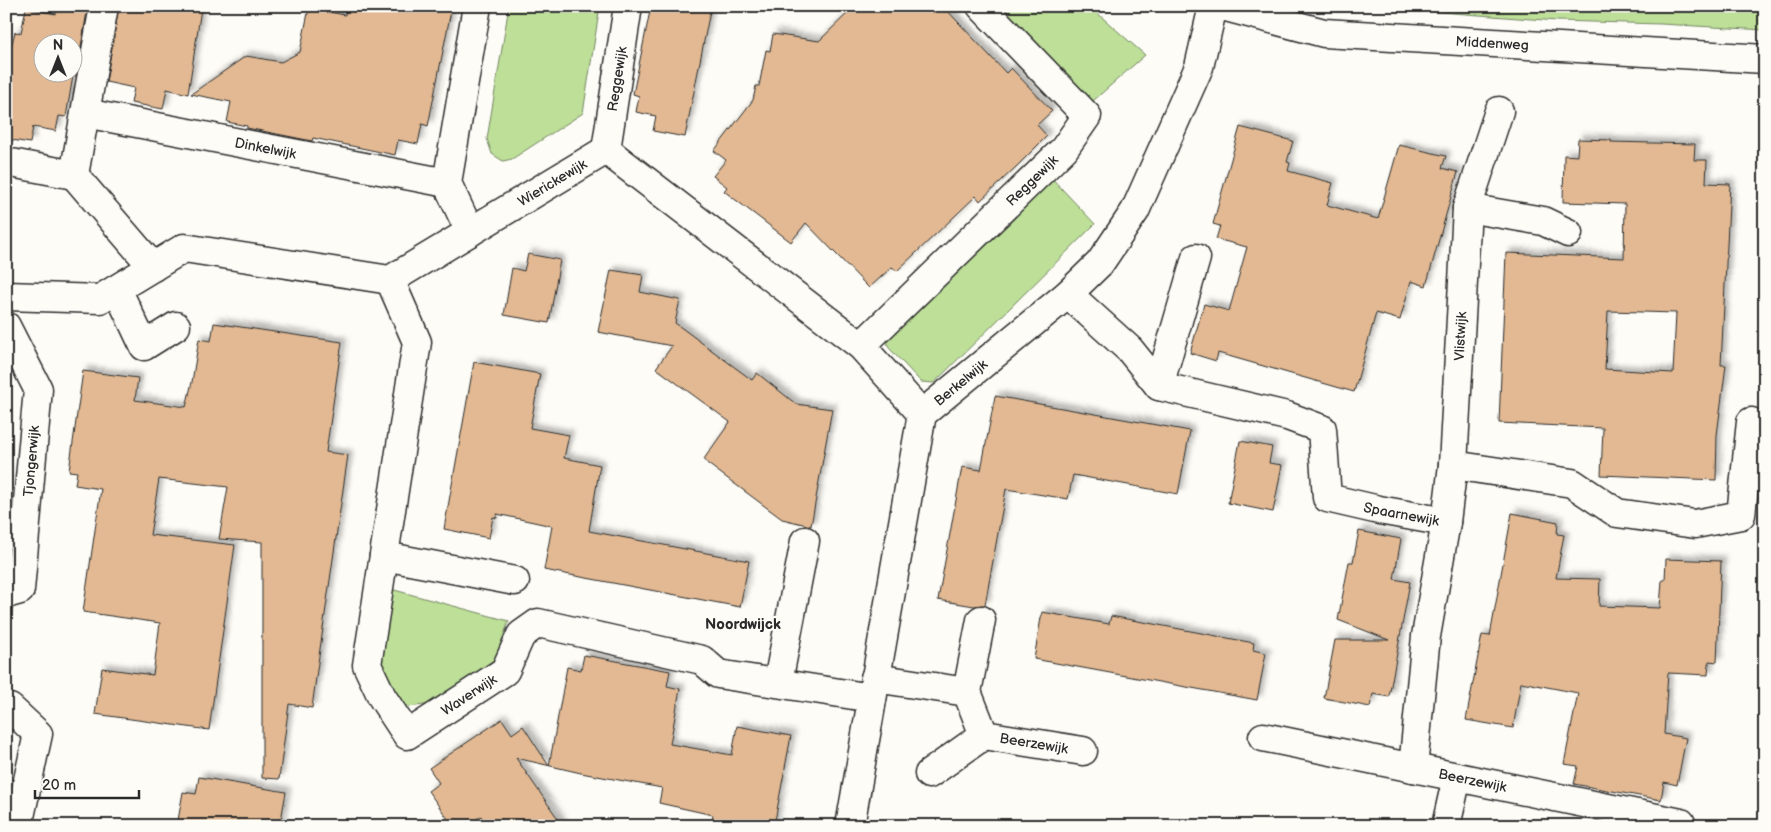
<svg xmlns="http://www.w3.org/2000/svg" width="1771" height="832" viewBox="0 0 1771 832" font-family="'Balsamiq Sans',sans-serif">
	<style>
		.green { fill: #bddf98; stroke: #748562 }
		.building { fill: #e2b992; stroke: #2b2b2b; fill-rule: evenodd; filter: url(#shadow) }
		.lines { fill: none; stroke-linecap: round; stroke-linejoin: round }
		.minor-casing { stroke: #2b2b2b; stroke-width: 31 }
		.minor { stroke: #fdfcf7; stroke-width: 28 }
		.labels { text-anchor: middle; stroke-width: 4.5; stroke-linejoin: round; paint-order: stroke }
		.street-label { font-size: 14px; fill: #2b2b2b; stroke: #fdfcf7 }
		.neighbourhood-label { font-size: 15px; font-weight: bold; fill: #2b2b2b; stroke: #fdfcf7 }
	</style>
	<defs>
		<filter id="shadow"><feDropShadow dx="4.5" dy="-4.5" stdDeviation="2.5" flood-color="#0004"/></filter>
	</defs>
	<rect width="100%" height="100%" fill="#fdfcf7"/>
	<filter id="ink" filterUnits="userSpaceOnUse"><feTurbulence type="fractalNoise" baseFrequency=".02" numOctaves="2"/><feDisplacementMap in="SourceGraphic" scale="10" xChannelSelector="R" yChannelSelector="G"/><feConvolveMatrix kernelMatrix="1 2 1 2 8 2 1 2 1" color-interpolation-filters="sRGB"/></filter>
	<g filter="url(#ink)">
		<g class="green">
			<polygon points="509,6 600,6 583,113 512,159 503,161 492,154 487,139"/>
			<polygon points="1000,6 1089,6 1145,55 1093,101"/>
			<polygon points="1362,6 1765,6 1765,30 1661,24 1557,21"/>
			<polygon points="1046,172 1095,224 934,383 921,382 889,348 884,333"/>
			<polygon points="387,588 509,621 495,659 431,704 409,707 392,694 379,670"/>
			<polygon points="1765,670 1765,770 1761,759 1762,685"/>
		</g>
		<g class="building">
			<path d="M57 6H88L76 76H73L66 117 59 116 56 131 33 127 30 143 6 139V66L15 32 21 33 26 8 56 14ZM42 42H72V72H42Z"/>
			<polygon points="119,6 185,6 201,9 188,94 167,89 163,109 131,103 134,88 106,82"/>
			<polygon points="346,6 452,6 428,126 422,124 418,144 398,140 395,155 313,138 312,141 247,128 247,126 227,122 231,102 191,94 246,56 281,62 300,52 309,8 345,15"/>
			<polygon points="651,6 711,6 685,137 653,131 656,116 636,112 639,96 633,94"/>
			<polygon points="855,6 943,6 1006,73 1011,68 1052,111 1037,125 1047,136 1017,166 980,201 976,196 897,271 892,267 869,288 806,223 791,242 724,191 727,187 713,176 726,160 714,151 753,100 756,86 759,86 766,50 770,51 773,34 819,41"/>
			<polygon points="1240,127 1293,141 1287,162 1290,163 1288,171 1333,183 1327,205 1378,219 1399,145 1446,156 1442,168 1458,172 1426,286 1411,281 1400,320 1376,313 1354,392 1218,353 1216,361 1190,353 1204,304 1229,311 1247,247 1216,239 1220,226 1213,224"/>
			<path d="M1578 139 1611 140V142L1695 144 1694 160H1707L1706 183 1730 184 1721 365H1726L1717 435 1716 480 1601 475 1603 428 1499 423 1506 253 1624 258 1625 204 1563 202 1564 155 1577 156ZM1608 311 1676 313 1673 373 1605 369Z"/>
			<polygon points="528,254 560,260 549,323 504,315 512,268 524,271"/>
			<polygon points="611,270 643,275 640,292 680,300 675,323 752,380 757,373 796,404 832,409 811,526 782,519 708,464 704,459 730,422 656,368 672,346 598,332"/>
			<polygon points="214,323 342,342 326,452 348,455 317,670 312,708 289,704 279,779 262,778 262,542 219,539 228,487 159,479 150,535 235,545 209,730 95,714 102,668 153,675 160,623 83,612 101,489 75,485 77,472 69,471 83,371 138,378 135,400 186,407 192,382 199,339 211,341"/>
			<polygon points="474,362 540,374 530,428 569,435 564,458 600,465 589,531 749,561 740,607 544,570 552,526 497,514 497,518 493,517 489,538 444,529"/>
			<polygon points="995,396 1190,431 1178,494 1073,475 1068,499 1006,489 985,605 974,606 938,600 962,467 981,470"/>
			<polygon points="1240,441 1272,447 1269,463 1282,465 1273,512 1228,503"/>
			<polygon points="1512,513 1558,522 1557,534 1564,535 1556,578 1600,579 1599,606 1660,608 1662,580 1665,580 1666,559 1721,561 1717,662 1709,661 1708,675 1668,673 1664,734 1686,738 1677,785 1664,782 1661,800 1574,784 1578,766 1564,764 1578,693 1521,682 1513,728 1466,720 1482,635 1490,636"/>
			<polygon points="1359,531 1401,539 1394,579 1410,582 1389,697 1373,694 1370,707 1324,698 1335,640 1389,640 1338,620 1349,562 1353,562"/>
			<polygon points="1042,612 1109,624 1111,616 1254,643 1253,650 1266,653 1257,700 1034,659"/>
			<polygon points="584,655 670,671 667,686 680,689 670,744 732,755 737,726 791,736 774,826 711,826 713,815 659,803 662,788 581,773 516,758 563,826 487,826 481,816 466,826 453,826 428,791 439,783 429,768 502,719 512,734 523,726 549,766 567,667 581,670"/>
			<polygon points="199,777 286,792 280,826 177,826 183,792 196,794"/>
		</g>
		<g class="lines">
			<g class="minor-casing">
				<g id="minor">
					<polyline points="104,6 74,175 153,267"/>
					<path id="s1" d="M1222 6 1324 33 1765 59"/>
					<path id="s2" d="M85 113 447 183"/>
					<path id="s3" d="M606 150 628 6"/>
					<polyline points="6,162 74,175"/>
					<polyline points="1467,208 1499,111"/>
					<polyline points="470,232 447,183 477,6"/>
					<path id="s4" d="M390 280 417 342 367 665 382 697 407 735 505 671 521 635 538 623 702 660 718 674 872 698"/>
					<polyline points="117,289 144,346 176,326"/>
					<path id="s5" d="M1068 294 1130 350 1159 386 1287 416 1322 429 1327 498 1379 510 1446 522 1453 465 1572 483 1617 513 1695 524 1741 515 1751 422"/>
					<path id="s6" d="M6 296 100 299 184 248 390 280 606 150 861 346 922 414"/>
					<polyline points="6,326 38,389 20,590 6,594"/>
					<path id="s7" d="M861 346 1064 149 1087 116 981 6"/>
					<polyline points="1159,386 1196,258"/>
					<path id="s8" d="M1453 465 1467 208 1543 221 1568 233"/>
					<polyline points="384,556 515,581"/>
					<path id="s9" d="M875 678 967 692 984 735 1083 751"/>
					<polyline points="778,682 805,541"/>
					<polyline points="967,692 981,620"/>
					<polyline points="6,707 10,708 38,734 18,826"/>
					<path id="s10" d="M1263 737 1681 823 1680 826"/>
					<polyline points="1413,768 1426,636 1446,522"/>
					<polyline points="929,774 984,735"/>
					<path id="s11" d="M850 826 922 414 1068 294 1100 263 1135 211 1199 67 1213 6"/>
					<polyline points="1446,826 1457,777"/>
				</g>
			</g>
			<use href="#minor" class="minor"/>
		</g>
	</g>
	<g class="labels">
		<g class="street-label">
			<text dy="5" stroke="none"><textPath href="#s1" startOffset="274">Middenweg</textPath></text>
			<text dy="5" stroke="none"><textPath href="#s3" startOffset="72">Reggewijk</textPath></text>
			<text dy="5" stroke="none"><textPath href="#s2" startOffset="184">Dinkelwijk</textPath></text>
			<text dy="5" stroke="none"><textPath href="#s7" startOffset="238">Reggewijk</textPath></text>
			<text dy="5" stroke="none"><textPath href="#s6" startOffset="590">Wierickewijk</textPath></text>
			<text dy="5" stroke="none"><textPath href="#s8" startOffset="129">Vlistwijk</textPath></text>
			<text dy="5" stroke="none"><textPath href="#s11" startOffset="468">Berkelwijk</textPath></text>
			<text transform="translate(31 461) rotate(-85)" y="5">Tjongerwijk</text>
			<text dy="5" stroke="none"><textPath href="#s5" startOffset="444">Spaarnewijk</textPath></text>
			<text dy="5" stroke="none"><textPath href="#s4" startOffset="549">Waverwijk</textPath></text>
			<text dy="5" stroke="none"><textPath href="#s9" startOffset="190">Beerzewijk</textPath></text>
			<text dy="5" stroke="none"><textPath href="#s10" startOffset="214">Beerzewijk</textPath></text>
		</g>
		<g class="neighbourhood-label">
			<text x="743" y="629">Noordwijck</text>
		</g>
	</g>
	<rect width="1771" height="832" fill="none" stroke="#fdfcf7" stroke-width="25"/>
	<rect x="12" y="12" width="1746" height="807" fill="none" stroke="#2b2b2b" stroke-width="2" filter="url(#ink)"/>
	<g transform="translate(58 58)"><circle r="24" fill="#fdfcf7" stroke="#a9a8a5"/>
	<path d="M0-4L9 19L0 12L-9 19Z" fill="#2b2b2b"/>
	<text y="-8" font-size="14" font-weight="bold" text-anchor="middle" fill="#2b2b2b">N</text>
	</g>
	<path d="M35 790v8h104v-8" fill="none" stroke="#2b2b2b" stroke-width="2.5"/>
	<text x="42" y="790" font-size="15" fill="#2b2b2b" stroke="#fdfcf7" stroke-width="4" paint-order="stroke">20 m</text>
</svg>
